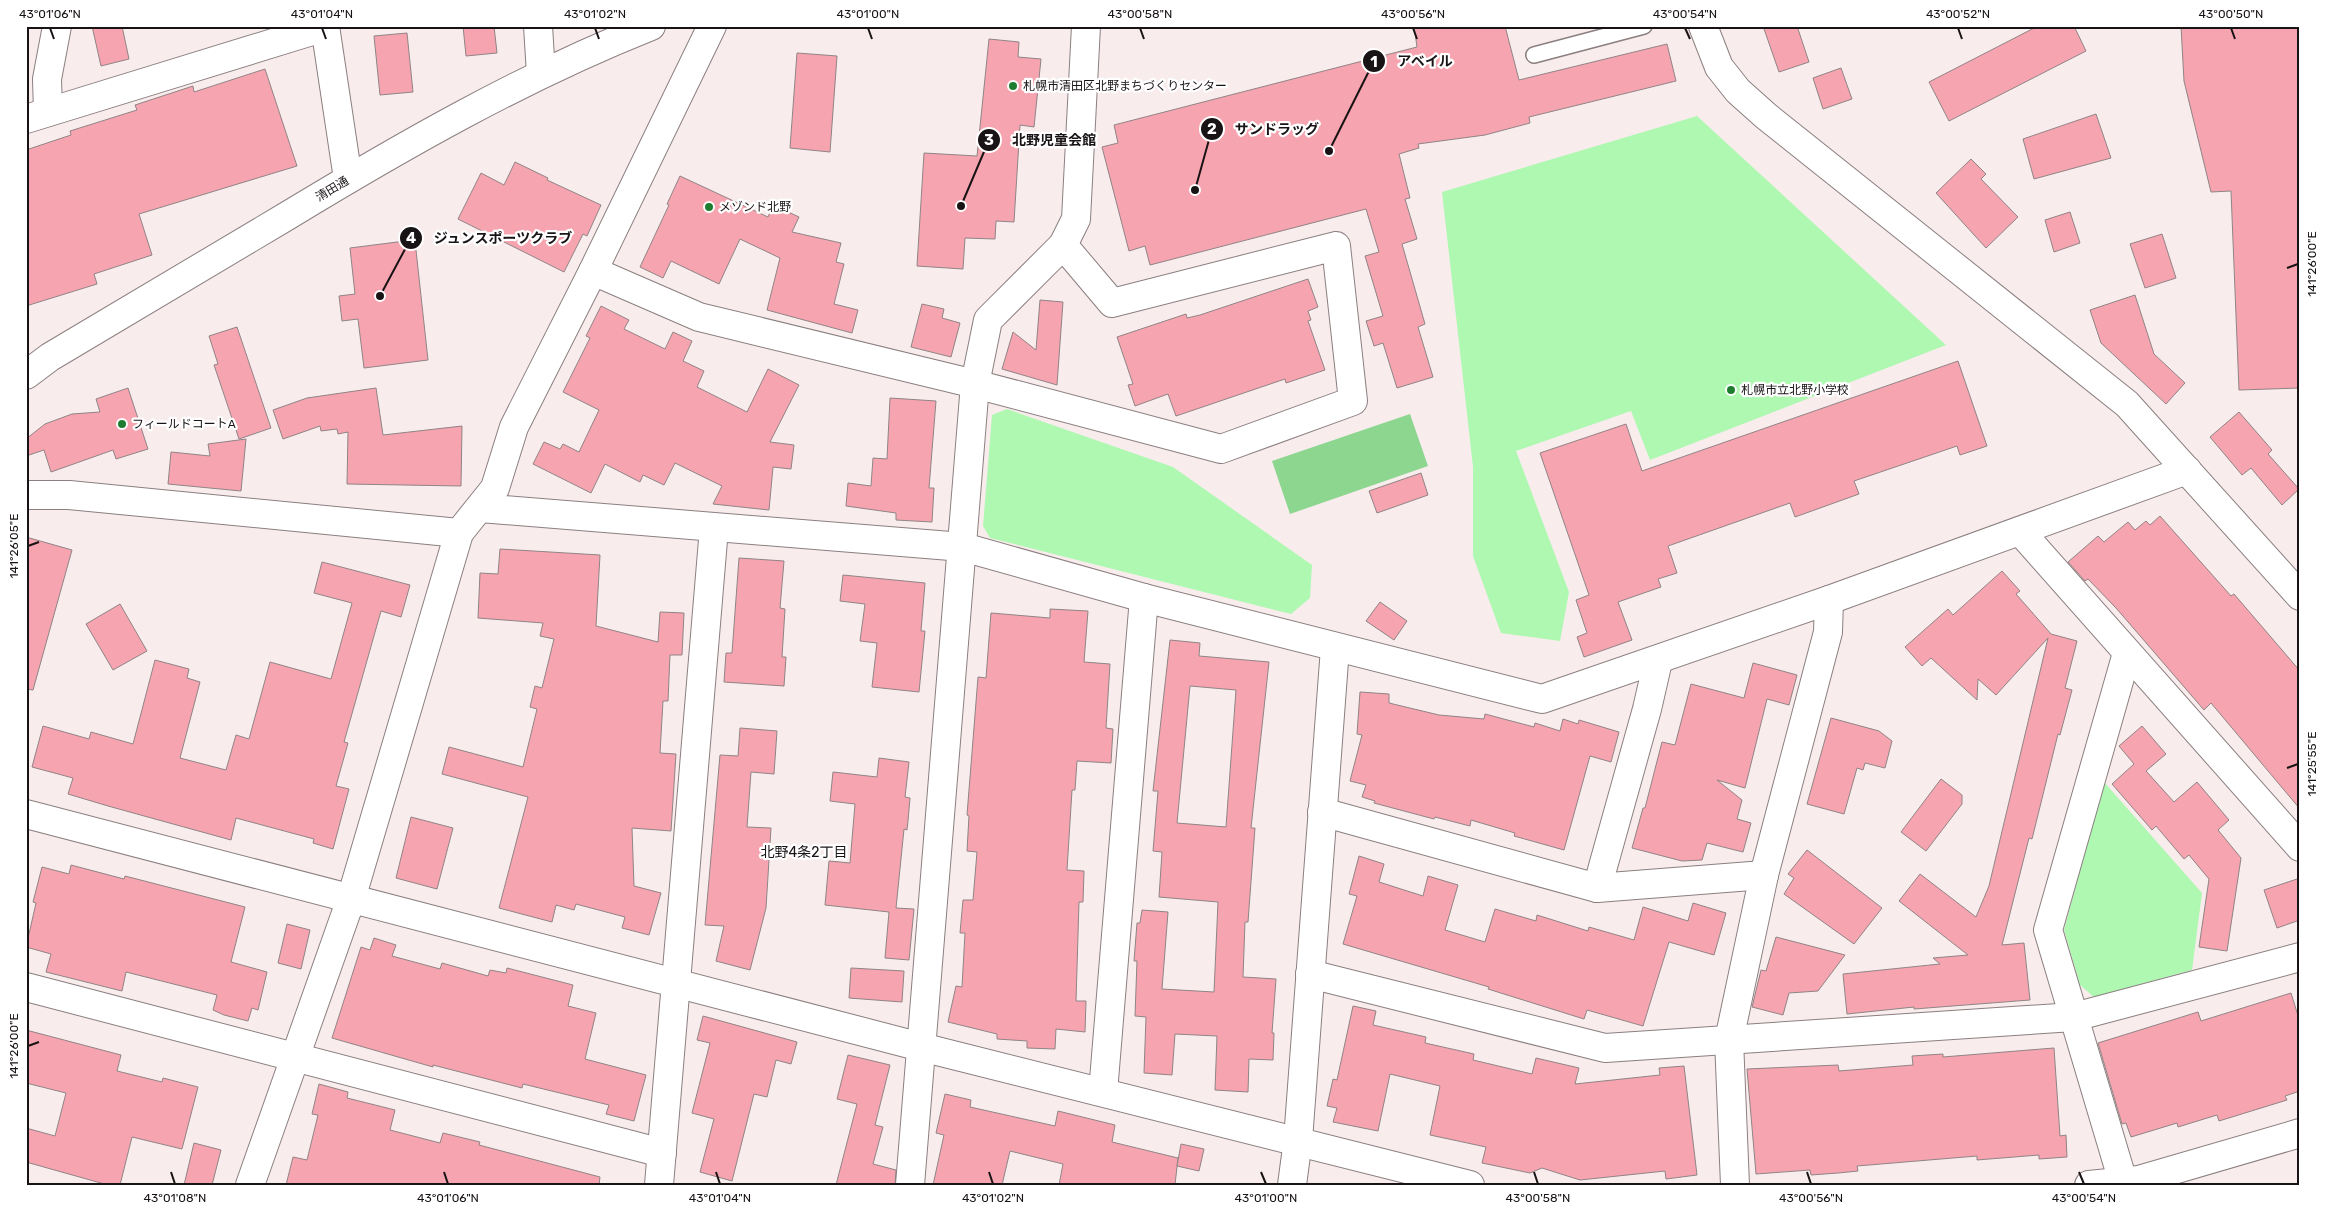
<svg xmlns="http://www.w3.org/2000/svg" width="2326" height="1211" viewBox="0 0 2326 1211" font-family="Rubik,'Noto Sans JP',sans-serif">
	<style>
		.green { fill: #aef8b1 }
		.water { fill: #8cd690 }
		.building { fill: #f6a4af; stroke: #908486; fill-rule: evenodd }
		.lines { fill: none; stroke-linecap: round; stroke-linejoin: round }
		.lane-casing { stroke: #8b7f80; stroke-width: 18 }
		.street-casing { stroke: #8b7f80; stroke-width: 30 }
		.secondary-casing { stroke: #8b7f80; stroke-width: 30 }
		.lane { stroke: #fff; stroke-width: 15 }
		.street { stroke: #fff; stroke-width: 28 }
		.secondary { stroke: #fff; stroke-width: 28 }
		.ticks { fill: none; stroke: #181314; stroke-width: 2 }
		.poi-dot { fill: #1e7d2e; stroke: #fff; stroke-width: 2 }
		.labels { text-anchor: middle; stroke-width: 4.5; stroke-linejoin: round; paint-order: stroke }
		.poi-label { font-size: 12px; fill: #181314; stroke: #fff; text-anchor: start }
		.street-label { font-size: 12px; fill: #181314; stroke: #fff }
		.neighbourhood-label { font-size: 14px; fill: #181314; stroke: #fff }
		.leader { fill: none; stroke: #181314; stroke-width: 2 }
		.callout-dot { fill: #181314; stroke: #fff; stroke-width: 2 }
		.mark-label { font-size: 15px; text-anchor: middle; font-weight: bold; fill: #fff }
		.callout-label { font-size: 14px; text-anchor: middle; font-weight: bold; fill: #181314; stroke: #fff; stroke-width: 4.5; stroke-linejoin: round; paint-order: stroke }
		.neatline { fill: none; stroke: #181314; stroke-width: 2 }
		.ticks-label { font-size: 12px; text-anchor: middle; fill: #181314 }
	</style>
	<rect width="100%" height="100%" fill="#f9eced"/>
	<g class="green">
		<polygon points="1697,116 1946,345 1650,460 1631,411 1516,451 1569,592 1560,641 1501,633 1473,556 1473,467 1442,192"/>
		<polygon points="1007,409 1173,467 1312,565 1310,598 1291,614 990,538 983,526 992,415"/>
		<polygon points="2104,782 2202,893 2192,970 2094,997 2080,985 2064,930"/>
	</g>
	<polygon class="water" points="1410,414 1428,466 1290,514 1272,461"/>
	<g class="building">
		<polygon points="92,26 122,26 129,59 101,66"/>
		<polygon points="463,26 494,26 497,53 466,56"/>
		<polygon points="1414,26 1505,26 1519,80 1667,44 1676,81 1529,117 1530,123 1485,135 1418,144 1419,148 1399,154 1410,198 1405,199 1417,239 1402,244 1425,324 1418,327 1433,377 1397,388 1383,343 1374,346 1366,321 1383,316 1365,256 1379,252 1366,209 1150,265 1145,246 1129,251 1102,147 1118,143 1114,125 1417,47"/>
		<polygon points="1763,26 1797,26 1809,62 1779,72"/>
		<polygon points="2038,26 2074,26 2086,51 1949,121 1929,82"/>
		<polygon points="2181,26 2300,26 2300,388 2239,390 2231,191 2211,192 2184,81"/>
		<polygon points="407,33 413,92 380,95 374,36"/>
		<polygon points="989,39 1019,42 1018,57 1041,59 1034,127 1020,125 1014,222 996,221 995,239 965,238 963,269 917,266 924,153 977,156"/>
		<polygon points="797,53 837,56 830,152 790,148"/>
		<polygon points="1841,68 1852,99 1823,109 1813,78"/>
		<polygon points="265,69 297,166 139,214 152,255 94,274 97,284 26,306 26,150 71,135 70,131 137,110 135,105 193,86 194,92"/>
		<polygon points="2096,114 2111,158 2034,179 2023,139"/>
		<polygon points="1971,159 1986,174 1981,179 2018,217 1986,248 1936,193"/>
		<polygon points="515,162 548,178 547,180 601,205 587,236 583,234 564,272 458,219 481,173 504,185"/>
		<polygon points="680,176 768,217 773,205 799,217 792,232 841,243 836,262 844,264 834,304 858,310 852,333 767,310 780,258 740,239 719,284 671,261 663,278 640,267 669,205 667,204"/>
		<polygon points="2070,212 2080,243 2054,252 2045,220"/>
		<polygon points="2162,234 2176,278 2145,288 2130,244"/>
		<polygon points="405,241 415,241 428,360 364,368 358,319 342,321 339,296 355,294 350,248"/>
		<polygon points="1308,279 1318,307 1308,311 1311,320 1308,321 1325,370 1286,383 1285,379 1176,416 1168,394 1135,406 1128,385 1133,384 1117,337 1186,314 1187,318 1200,315"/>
		<polygon points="2135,295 2154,354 2185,383 2166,404 2101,343 2090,310"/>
		<polygon points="1040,300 1063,302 1057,385 1002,369 1013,332 1036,350"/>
		<polygon points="922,304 944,309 942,318 960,323 951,357 911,347"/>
		<polygon points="601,306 629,320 624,329 665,349 673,332 692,341 683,361 704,371 697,387 747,412 768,369 799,385 770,442 794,445 791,469 773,467 769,510 713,504 722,486 675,463 664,485 643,475 640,482 605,464 591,493 533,464 544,442 560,449 563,444 579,452 599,410 563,392 590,338 586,336"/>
		<polygon points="237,327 271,428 239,439 214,365 218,364 209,336"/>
		<polygon points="1958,361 1987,446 1960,455 1957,446 1854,481 1859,494 1795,517 1790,503 1668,546 1677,573 1658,579 1661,587 1618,602 1632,640 1584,657 1577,637 1587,633 1576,600 1589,595 1540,453 1626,424 1642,471"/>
		<polygon points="128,388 148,449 116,459 113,450 51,472 44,450 26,456 26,439 45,424 72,414 100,412 96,399"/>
		<polygon points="376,388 383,435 462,426 461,486 347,484 348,432 338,434 337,429 321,431 320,426 283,439 273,410 307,398"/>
		<polygon points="890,398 936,401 929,488 934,488 932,522 896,520 896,513 846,506 848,483 871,486 873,458 887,459"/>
		<polygon points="2239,412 2272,450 2268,454 2299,489 2282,505 2251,468 2242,475 2210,437"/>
		<polygon points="246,439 241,491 168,484 171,452 210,456 208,444"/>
		<polygon points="1421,473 1428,495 1377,513 1369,491"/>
		<polygon points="2160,516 2231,596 2234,594 2300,671 2300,809 2211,703 2204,710 2116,608 2088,579 2085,581 2068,562 2098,536 2104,542 2128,522 2135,530 2146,521 2150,525"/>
		<polygon points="26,537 72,550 33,690 26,689"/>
		<polygon points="500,549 600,555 596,626 658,642 660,612 684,613 682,655 670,655 668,701 663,701 660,753 676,754 671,831 632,828 634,886 661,893 649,935 622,928 625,917 576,904 574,910 556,905 552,922 499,908 528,797 442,774 449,747 523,767 537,709 530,707 535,686 542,688 554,639 540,636 543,623 478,618 480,573 498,574"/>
		<polygon points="739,558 784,561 780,608 785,609 782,657 786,657 784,686 724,682 726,653 732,653"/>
		<polygon points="322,562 410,585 401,617 381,611 344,742 348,743 336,786 349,789 333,849 313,843 314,839 236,818 231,840 108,806 68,794 73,778 32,767 43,726 89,739 91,732 133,744 155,660 189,669 187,678 200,682 180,758 226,770 236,735 249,739 270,662 331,679 352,603 314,593"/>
		<polygon points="2002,571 2020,591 2016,594 2051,634 2077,641 2065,688 2072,690 2060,735 2058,734 2032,839 2029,838 2002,945 2024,943 2030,1000 1914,1009 1914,1007 1847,1014 1843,974 1940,964 1933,958 1968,955 1899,901 1920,874 1976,917 1989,886 2048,638 1996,695 1978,679 1977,700 1931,658 1922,666 1905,647 1948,609 1953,615"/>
		<polygon points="843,575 925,583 921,631 925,631 919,692 872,687 877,643 860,641 865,604 840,601"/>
		<polygon points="1380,602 1407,621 1394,640 1366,621"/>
		<polygon points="120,604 147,651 113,670 86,624"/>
		<polygon points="1050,609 1088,611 1084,662 1110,664 1106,728 1113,729 1111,763 1077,761 1075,790 1072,790 1067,870 1084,871 1083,902 1079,902 1076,1001 1086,1001 1085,1032 1056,1029 1055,1049 1027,1048 1027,1041 997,1039 997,1034 948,1022 956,986 962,987 965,933 960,933 963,900 973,900 977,852 967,851 969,816 967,815 978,677 986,678 991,613 1050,618"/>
		<path d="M1170 640 1200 643 1199 656 1269 662 1251 828H1255L1248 922H1245L1243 977 1276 979 1272 1033H1274L1273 1060 1249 1059 1248 1092 1215 1090 1217 1036 1175 1034 1172 1075 1144 1073 1146 1017 1135 1016 1137 961H1134L1137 923H1140L1142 910 1168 912 1162 989 1214 992 1218 902 1159 897 1162 852 1153 851 1158 791H1153ZM1190 686 1236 690 1226 827 1177 823Z"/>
		<polygon points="1753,663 1797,675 1789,705 1767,699 1745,788 1717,780 1742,800 1737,819 1751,823 1743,852 1707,843 1702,860 1682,861 1632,848 1643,808 1645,808 1662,742 1675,745 1691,684 1744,698"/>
		<polygon points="1360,692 1389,694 1389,703 1439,715 1484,719 1485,714 1534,727 1535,723 1560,731 1563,719 1578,724 1579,720 1619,732 1611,762 1590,756 1564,850 1514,836 1515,833 1471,820 1470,826 1435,817 1434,819 1374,803 1375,801 1362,797 1366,785 1350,781 1362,735 1357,734"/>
		<polygon points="1831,718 1879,731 1892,741 1885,768 1865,763 1863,770 1857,768 1844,814 1807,804"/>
		<polygon points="2142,726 2166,754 2146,771 2174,802 2197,782 2229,820 2218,830 2241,858 2227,951 2199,947 2209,879 2189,855 2184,859 2156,826 2152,830 2112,784 2134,764 2119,746"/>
		<polygon points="740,728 777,731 774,774 751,772 747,827 771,828 766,908 750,970 716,961 724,926 705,925 720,755 738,756"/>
		<polygon points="879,758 909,762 905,797 910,798 908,821 907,830 904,829 896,908 914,909 909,960 885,958 889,912 825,905 829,861 850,863 855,804 830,801 833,772 877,777"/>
		<polygon points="1941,779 1962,795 1962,804 1926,851 1901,832"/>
		<polygon points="411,817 453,828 437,889 396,878"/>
		<polygon points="1807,850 1882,908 1854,944 1784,894 1794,878 1788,874"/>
		<polygon points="1359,856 1384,864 1379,882 1423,896 1428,876 1458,885 1445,930 1485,942 1495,909 1536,921 1537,915 1588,931 1589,927 1634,940 1643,907 1688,921 1693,903 1726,913 1714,955 1669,942 1643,1026 1587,1010 1584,1019 1488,989 1489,987 1343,944 1357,896 1349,894"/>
		<polygon points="71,865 124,879 125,876 245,907 231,962 267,972 258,1010 252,1008 248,1021 224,1015 213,1010 217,995 126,972 122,991 46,972 51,954 26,947 36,903 33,902 42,867 69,874"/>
		<polygon points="2300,878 2300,920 2277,928 2264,890"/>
		<polygon points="287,924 310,930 301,969 278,963"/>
		<polygon points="1776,937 1845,955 1818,991 1789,993 1783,1015 1752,1007 1761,970 1766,971"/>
		<polygon points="374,938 396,945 392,956 440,969 442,963 488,976 490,970 506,973 507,968 573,985 568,1006 596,1013 585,1059 646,1075 634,1121 606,1114 609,1105 523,1084 522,1088 433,1065 433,1067 332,1038 361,947 370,950"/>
		<polygon points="851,968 904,971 902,1002 849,998"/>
		<polygon points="2291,993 2300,1022 2300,1091 2285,1096 2287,1100 2219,1121 2217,1115 2178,1127 2177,1123 2131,1137 2126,1123 2122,1124 2098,1043 2198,1012 2201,1021"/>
		<polygon points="1353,1006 1376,1011 1373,1025 1426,1037 1425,1043 1474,1054 1473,1060 1532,1074 1536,1058 1579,1068 1575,1084 1660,1075 1659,1068 1684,1066 1697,1175 1666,1179 1665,1171 1580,1180 1542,1168 1530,1173 1482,1163 1486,1147 1430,1135 1440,1086 1390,1074 1378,1131 1333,1122 1337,1108 1327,1106 1333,1079 1337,1080"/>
		<polygon points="703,1016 797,1042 791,1064 776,1060 767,1097 754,1094 732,1181 700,1172 714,1119 692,1113 710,1043 697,1040"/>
		<polygon points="26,1030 121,1055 117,1071 162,1082 163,1078 198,1087 182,1149 132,1137 120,1185 108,1185 26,1162 26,1128 55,1136 66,1093 26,1083"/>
		<polygon points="2054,1048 2060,1136 2066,1135 2067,1157 2039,1159 2039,1155 1977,1160 1977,1156 1857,1166 1858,1171 1838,1173 1811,1175 1810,1170 1756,1174 1747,1069 1838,1065 1839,1071 1913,1065 1912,1056 1943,1054 1943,1057"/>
		<polygon points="848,1055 890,1065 875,1125 883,1127 873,1164 896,1170 895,1185 836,1185 857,1104 837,1099"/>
		<polygon points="319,1084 348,1092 347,1098 395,1110 390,1130 440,1143 443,1133 480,1142 479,1145 600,1177 599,1185 286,1185 293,1157 307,1160 318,1115 312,1114"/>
		<polygon points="945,1094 971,1100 970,1107 1055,1126 1058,1111 1115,1125 1112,1142 1178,1158 1175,1185 1059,1185 1063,1164 1010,1151 1002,1185 933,1185 944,1135 936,1133"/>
		<polygon points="194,1143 221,1150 212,1185 184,1185"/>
		<polygon points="1181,1144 1204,1149 1199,1171 1177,1166"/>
	</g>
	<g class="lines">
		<g class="lane-casing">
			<polyline id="lane" points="1534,55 1644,26"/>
		</g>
		<g class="street-casing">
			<g id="street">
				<polyline points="325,26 348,179"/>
				<polyline points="538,26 541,74"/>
				<polyline points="48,112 47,79 57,26"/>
				<polyline points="26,119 325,27"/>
				<polyline points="593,271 699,317 975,384 1221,449 1353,401 1336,246 1112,303 1063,245"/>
				<polyline points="26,495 69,495 459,533"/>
				<polyline points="480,508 963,547 1144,598 1542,699 1829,600 2187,470"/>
				<polyline points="2020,531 2300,847"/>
				<polyline points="1322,812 1597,888 1764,875"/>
				<polyline points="26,814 921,1047 1470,1185"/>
				<polyline points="1597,888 1647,709 1658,661"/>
				<polyline points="1310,974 1605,1048 2074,1017 2300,957"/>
				<polyline points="26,987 662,1153"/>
				<polyline points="1103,1092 1144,598"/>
				<polyline points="250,1185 351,899 459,533 495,488 514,427 593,271 712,26"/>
				<polyline points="659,1185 714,528"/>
				<polyline points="910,1185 975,384 988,320 1063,245 1076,219 1086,26"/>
				<polyline points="1292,1185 1298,1140 1335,648"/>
				<polyline points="1735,1185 1729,1040 1764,875 1828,632 1829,600"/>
				<polyline points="2089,1185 2139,1180 2300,1133"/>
				<polyline points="2124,1185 2048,930 2127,653"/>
			</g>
		</g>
		<g class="secondary-casing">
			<g id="secondary">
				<polyline points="1703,26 1719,67 1738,91 1766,116 2127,404 2300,596"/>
				<path d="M26 375 50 357C129 310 208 263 287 216 404 145 523 77 651 26"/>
			</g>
		</g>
		<use href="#lane" class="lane"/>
		<use href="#street" class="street"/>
		<use href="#secondary" class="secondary"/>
	</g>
	<path class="ticks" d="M50 28 54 39M322 28 326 39M595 28 599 39M868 28 872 39M1140 28 1144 39M1413 28 1417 39M1685 28 1690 39M1958 28 1962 39M2231 28 2235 39M2287 268 2298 264M28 546 39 542M2287 768 2298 764M28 1046 39 1042M171 1172 175 1184M444 1172 448 1184M716 1172 720 1184M989 1172 993 1184M1261 1172 1266 1184M1534 1172 1538 1184M1807 1172 1811 1184M2079 1172 2084 1184"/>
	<g class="poi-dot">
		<circle cx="1013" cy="86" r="5"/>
		<circle cx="709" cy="207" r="5"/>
		<circle cx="1731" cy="390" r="5"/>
		<circle cx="122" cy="424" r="5"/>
	</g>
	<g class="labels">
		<g class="poi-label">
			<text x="1023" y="90">札幌市清田区北野まちづくりセンター</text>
			<text x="719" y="211">メゾンド北野</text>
			<text x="1741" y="394">札幌市立北野小学校</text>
			<text x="132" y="428">フィールドコートA</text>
		</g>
		<g class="street-label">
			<text transform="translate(332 189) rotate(-31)" y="4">清田通</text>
		</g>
		<g class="neighbourhood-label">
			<text x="804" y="857">北野4条2丁目</text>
		</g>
	</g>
	<path class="leader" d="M1329 151L1374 61M1195 190L1212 129M961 206L989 140M380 296L411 238"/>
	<g class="callout-dot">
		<circle cx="1329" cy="151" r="5"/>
		<circle cx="1195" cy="190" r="5"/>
		<circle cx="961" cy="206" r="5"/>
		<circle cx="380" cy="296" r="5"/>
		<circle cx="1374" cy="61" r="12"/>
		<circle cx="1212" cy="129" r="12"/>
		<circle cx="989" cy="140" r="12"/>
		<circle cx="411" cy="238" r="12"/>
	</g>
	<g class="mark-label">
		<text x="1374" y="67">1</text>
		<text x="1212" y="134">2</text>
		<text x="989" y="145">3</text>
		<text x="411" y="243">4</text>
	</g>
	<g class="callout-label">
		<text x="1425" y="66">アベイル</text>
		<text x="1277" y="134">サンドラッグ</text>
		<text x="1054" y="145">北野児童会館</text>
		<text x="503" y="243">ジュンスポーツクラブ</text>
	</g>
	<rect width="2326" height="1211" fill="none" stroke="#ffffff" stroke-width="55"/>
	<rect x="28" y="28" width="2270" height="1156" class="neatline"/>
	<g class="ticks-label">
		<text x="50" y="18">43°01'06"N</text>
		<text x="322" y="18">43°01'04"N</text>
		<text x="595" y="18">43°01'02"N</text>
		<text x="868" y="18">43°01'00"N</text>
		<text x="1140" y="18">43°00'58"N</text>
		<text x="1413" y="18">43°00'56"N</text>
		<text x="1685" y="18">43°00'54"N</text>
		<text x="1958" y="18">43°00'52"N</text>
		<text x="2231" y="18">43°00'50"N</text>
		<text transform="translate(2312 264) rotate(-90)" y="4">141°26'00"E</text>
		<text transform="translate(14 546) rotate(-90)" y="4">141°26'05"E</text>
		<text transform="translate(2312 764) rotate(-90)" y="4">141°25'55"E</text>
		<text transform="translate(14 1046) rotate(-90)" y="4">141°26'00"E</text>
		<text x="175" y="1202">43°01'08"N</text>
		<text x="448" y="1202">43°01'06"N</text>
		<text x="720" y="1202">43°01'04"N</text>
		<text x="993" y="1202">43°01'02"N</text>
		<text x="1266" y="1202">43°01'00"N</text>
		<text x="1538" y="1202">43°00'58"N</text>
		<text x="1811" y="1202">43°00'56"N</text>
		<text x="2084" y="1202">43°00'54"N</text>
	</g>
</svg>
